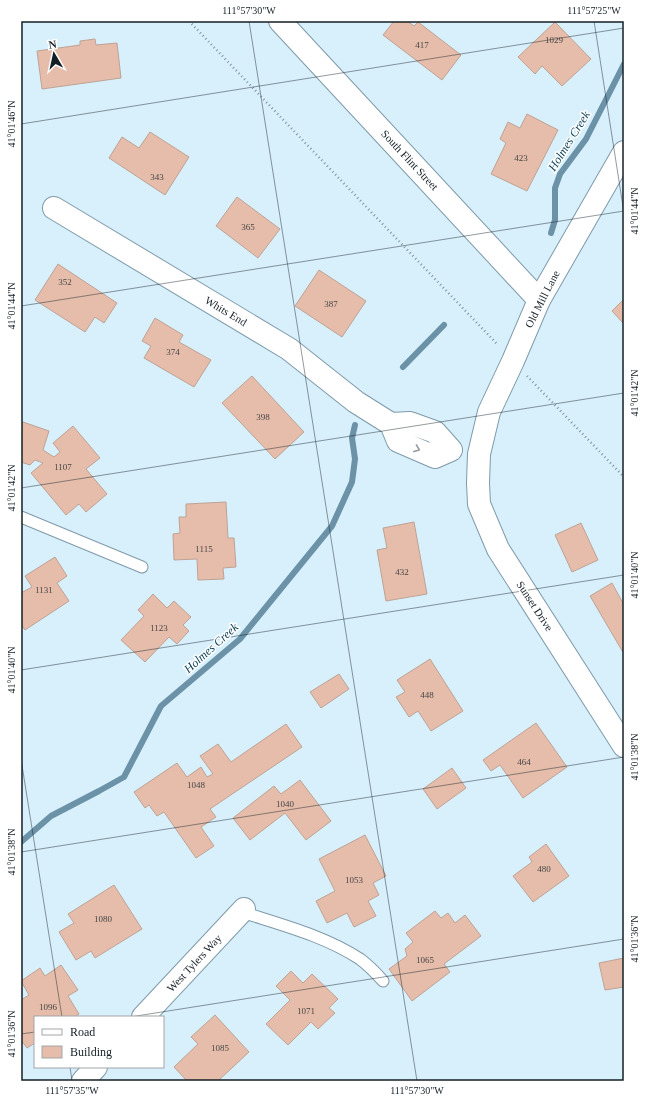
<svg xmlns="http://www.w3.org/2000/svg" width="645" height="1102" viewBox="0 0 645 1102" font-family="Georgia,serif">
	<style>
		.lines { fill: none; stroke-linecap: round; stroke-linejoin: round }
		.stream { stroke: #6b92a7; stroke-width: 6 }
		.building { fill: #e5bdaa; stroke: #bea395 }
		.lane-casing { stroke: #7f9aa9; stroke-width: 13 }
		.street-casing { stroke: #7f9aa9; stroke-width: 24 }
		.secondary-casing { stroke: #7f9aa9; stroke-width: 24 }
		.path { stroke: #82949e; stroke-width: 2.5; stroke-dasharray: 1 3; stroke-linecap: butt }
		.lane { stroke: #fff; stroke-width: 11 }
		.street { stroke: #fff; stroke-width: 22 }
		.secondary { stroke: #fff; stroke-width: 22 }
		.oneway { stroke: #959a9d }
		.ticks { fill: none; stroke: #141f25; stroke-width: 1; stroke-opacity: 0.45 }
		.labels { text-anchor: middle; stroke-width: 3; stroke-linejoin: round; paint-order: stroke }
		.number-label { font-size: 9px; fill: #484646 }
		.street-label { font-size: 11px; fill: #141f25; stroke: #fff }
		.water-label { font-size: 12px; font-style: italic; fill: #0f445c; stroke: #fff }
		.neatline { fill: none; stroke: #141f25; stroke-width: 1.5 }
		.ticks-label { font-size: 10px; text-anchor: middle; fill: #141f25 }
	</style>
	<rect width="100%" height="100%" fill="#d8effc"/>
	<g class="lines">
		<g class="stream">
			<polyline points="551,233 555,220 555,188 560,174 586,139 624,64"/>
			<polyline points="403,367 444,325"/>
			<polyline points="21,842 51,816 99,791 124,777 161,706 240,639 332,526 352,482 355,459 352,438 355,425"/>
		</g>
	</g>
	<g class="building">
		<polygon points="394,21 407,21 414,26 418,22 461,55 442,80 383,35"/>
		<polygon points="555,22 591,59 562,86 542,66 535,74 518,57"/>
		<polygon points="95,39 96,45 117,43 121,78 42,89 37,51 80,45 80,41"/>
		<polygon points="527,114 558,130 527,191 491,174 506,143 500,139 508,122 520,128"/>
		<polygon points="150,132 189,157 165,195 109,158 122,137 139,148"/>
		<polygon points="237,197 280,229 258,258 216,226"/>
		<polygon points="58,264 117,303 104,323 95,317 85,332 35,300"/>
		<polygon points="319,270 366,301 342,337 295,306"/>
		<polygon points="624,299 624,324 612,311"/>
		<polygon points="155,318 183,335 179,342 211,360 194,387 144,358 151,346 142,341"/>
		<polygon points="252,376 304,432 275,459 222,403"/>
		<polygon points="23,422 49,431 43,450 54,457 60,452 53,443 73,426 100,458 86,469 107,494 86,512 79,504 66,515 31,473 43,463 35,460 30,465 21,462 21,426"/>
		<polygon points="226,502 228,538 234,538 236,567 223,568 224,579 198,580 197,559 174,560 173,534 180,533 179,517 186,517 186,504"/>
		<polygon points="414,522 427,594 386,601 377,550 387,548 383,528"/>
		<polygon points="581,523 598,560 572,572 555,535"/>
		<polygon points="55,557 67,576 57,583 69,601 25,630 21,624 21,593 32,587 25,576"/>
		<polygon points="612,583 624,605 624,654 590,596"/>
		<polygon points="153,594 167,608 174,601 191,617 183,625 189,631 177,644 169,637 145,662 121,640 144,616 138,610"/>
		<polygon points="430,659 463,711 431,731 418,711 409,717 396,697 405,692 397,680"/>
		<polygon points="339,674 349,689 321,708 310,692"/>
		<polygon points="536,723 567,767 523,798 500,765 491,771 483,760"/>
		<polygon points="286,724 302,747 210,809 216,817 201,827 214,846 196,858 164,812 157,816 149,805 145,808 134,792 177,763 187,777 201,767 207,777 213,774 200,756 218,744 231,762"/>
		<polygon points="452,768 466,788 437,809 423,789"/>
		<polygon points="300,780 331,821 306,840 285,813 250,840 233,818 274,786 281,794"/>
		<polygon points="365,835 386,876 373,883 379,895 368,901 376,916 354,927 347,913 327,923 316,901 335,891 319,859"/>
		<polygon points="546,844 569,876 533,902 513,876 532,862 529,857"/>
		<polygon points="114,885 142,929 95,958 91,951 76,960 59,932 74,923 68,914"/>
		<polygon points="435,911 441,918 448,913 455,923 465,915 481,936 444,964 450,972 412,1001 389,969 407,956 405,949 413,942 406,933"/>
		<polygon points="624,958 624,987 605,990 599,963"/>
		<polygon points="61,965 78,990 68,996 79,1014 75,1017 35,1017 35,1043 27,1048 21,1040 21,1000 29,995 21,981 40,968 45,976"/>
		<polygon points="291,971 303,983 312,974 338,999 329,1008 335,1013 318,1029 311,1022 288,1045 266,1024 290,1000 276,986"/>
		<polygon points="215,1015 249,1052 218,1081 187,1081 174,1067 198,1044 191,1037"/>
	</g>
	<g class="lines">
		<g class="lane-casing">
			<g id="lane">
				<polyline points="21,517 142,567"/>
				<path d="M242 912C282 925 325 936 360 959 368 965 376 973 383 981"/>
			</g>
		</g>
		<g class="street-casing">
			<g id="street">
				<polyline points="54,208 289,349 356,402 391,424 398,441 435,457 451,450 435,432 410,423 391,424"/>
				<polyline points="143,1017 244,909"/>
				<polyline points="83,1081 96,1067"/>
			</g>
		</g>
		<g class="secondary-casing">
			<g id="secondary">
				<polyline points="280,21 539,300"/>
				<polyline points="624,152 539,300 513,361 489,412 479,454 478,483 479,504 498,549 624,746"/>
			</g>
		</g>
		<g class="path">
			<polyline points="189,21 498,345"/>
			<polyline points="527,376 624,477"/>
		</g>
		<use href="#lane" class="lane"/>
		<use href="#street" class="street"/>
		<use href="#secondary" class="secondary"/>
	</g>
	<defs><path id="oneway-chevron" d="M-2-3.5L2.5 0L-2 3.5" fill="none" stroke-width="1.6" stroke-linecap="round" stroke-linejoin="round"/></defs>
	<use class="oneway" href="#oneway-chevron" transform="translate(417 449) rotate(22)"/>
	<path class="ticks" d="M249 21 417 1081M594 21 624 213M21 124 624 28M21 306 624 211M21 488 624 393M21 670 624 575M21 759 62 1017M21 852 624 757M130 1017 624 939M21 1034 35 1032M70 1067 72 1081"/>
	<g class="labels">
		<g class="number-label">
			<text x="554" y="43">1029</text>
			<text x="422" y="48">417</text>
			<text x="521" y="161">423</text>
			<text x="157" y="180">343</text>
			<text x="248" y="230">365</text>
			<text x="65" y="285">352</text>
			<text x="331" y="307">387</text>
			<text x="173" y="355">374</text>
			<text x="263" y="420">398</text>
			<text x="63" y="470">1107</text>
			<text x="204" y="552">1115</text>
			<text x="402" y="575">432</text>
			<text x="44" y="593">1131</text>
			<text x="159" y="631">1123</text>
			<text x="427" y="698">448</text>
			<text x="524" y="765">464</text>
			<text x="196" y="788">1048</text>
			<text x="285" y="807">1040</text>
			<text x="544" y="872">480</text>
			<text x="354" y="883">1053</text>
			<text x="103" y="922">1080</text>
			<text x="425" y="963">1065</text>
			<text x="48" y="1010">1096</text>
			<text x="306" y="1014">1071</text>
			<text x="220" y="1051">1085</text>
		</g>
		<g class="street-label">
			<text transform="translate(410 160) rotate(47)" y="4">South Flint Street</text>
			<text transform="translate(542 299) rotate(-63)" y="4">Old Mill Lane</text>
			<text transform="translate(226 311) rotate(31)" y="4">Whits End</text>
			<text transform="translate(535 606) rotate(57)" y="4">Sunset Drive</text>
			<text transform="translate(194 963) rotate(-47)" y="4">West Tylers Way</text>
		</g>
		<g class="water-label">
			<text transform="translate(569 141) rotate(-58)" y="4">Holmes Creek</text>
			<text transform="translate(211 648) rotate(-42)" y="4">Holmes Creek</text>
		</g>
	</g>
	<rect width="645" height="1102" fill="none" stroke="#ffffff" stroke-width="44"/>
	<rect x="34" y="1016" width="130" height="52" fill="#ffffff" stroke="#a1a5a8"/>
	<rect x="42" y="1029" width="20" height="6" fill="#ffffff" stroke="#a1a5a8"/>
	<text x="70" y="1036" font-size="12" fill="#141f25">Road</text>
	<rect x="42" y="1046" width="20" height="12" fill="#e5bdaa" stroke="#a1a5a8"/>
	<text x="70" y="1056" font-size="12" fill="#141f25">Building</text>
	<g transform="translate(54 54) rotate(351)" stroke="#ffffff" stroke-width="3" paint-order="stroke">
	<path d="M0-3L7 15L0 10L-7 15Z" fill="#141f25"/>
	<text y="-6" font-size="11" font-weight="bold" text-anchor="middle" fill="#141f25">N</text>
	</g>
	<rect x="22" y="22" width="601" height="1058" class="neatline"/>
	<g class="ticks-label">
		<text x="249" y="14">111°57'30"W</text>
		<text x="594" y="14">111°57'25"W</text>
		<text transform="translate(11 124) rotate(-90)" y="4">41°01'46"N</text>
		<text transform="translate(634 211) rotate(-90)" y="4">41°01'44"N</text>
		<text transform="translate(11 306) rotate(-90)" y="4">41°01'44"N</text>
		<text transform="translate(634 393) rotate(-90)" y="4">41°01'42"N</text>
		<text transform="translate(11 488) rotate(-90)" y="4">41°01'42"N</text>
		<text transform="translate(634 575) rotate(-90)" y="4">41°01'40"N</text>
		<text transform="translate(11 670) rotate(-90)" y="4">41°01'40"N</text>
		<text transform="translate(634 757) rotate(-90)" y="4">41°01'38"N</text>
		<text transform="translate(11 852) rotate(-90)" y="4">41°01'38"N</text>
		<text transform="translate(634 939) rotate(-90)" y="4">41°01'36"N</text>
		<text transform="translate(11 1034) rotate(-90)" y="4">41°01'36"N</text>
		<text x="72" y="1094">111°57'35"W</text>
		<text x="417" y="1094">111°57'30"W</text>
	</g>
</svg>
